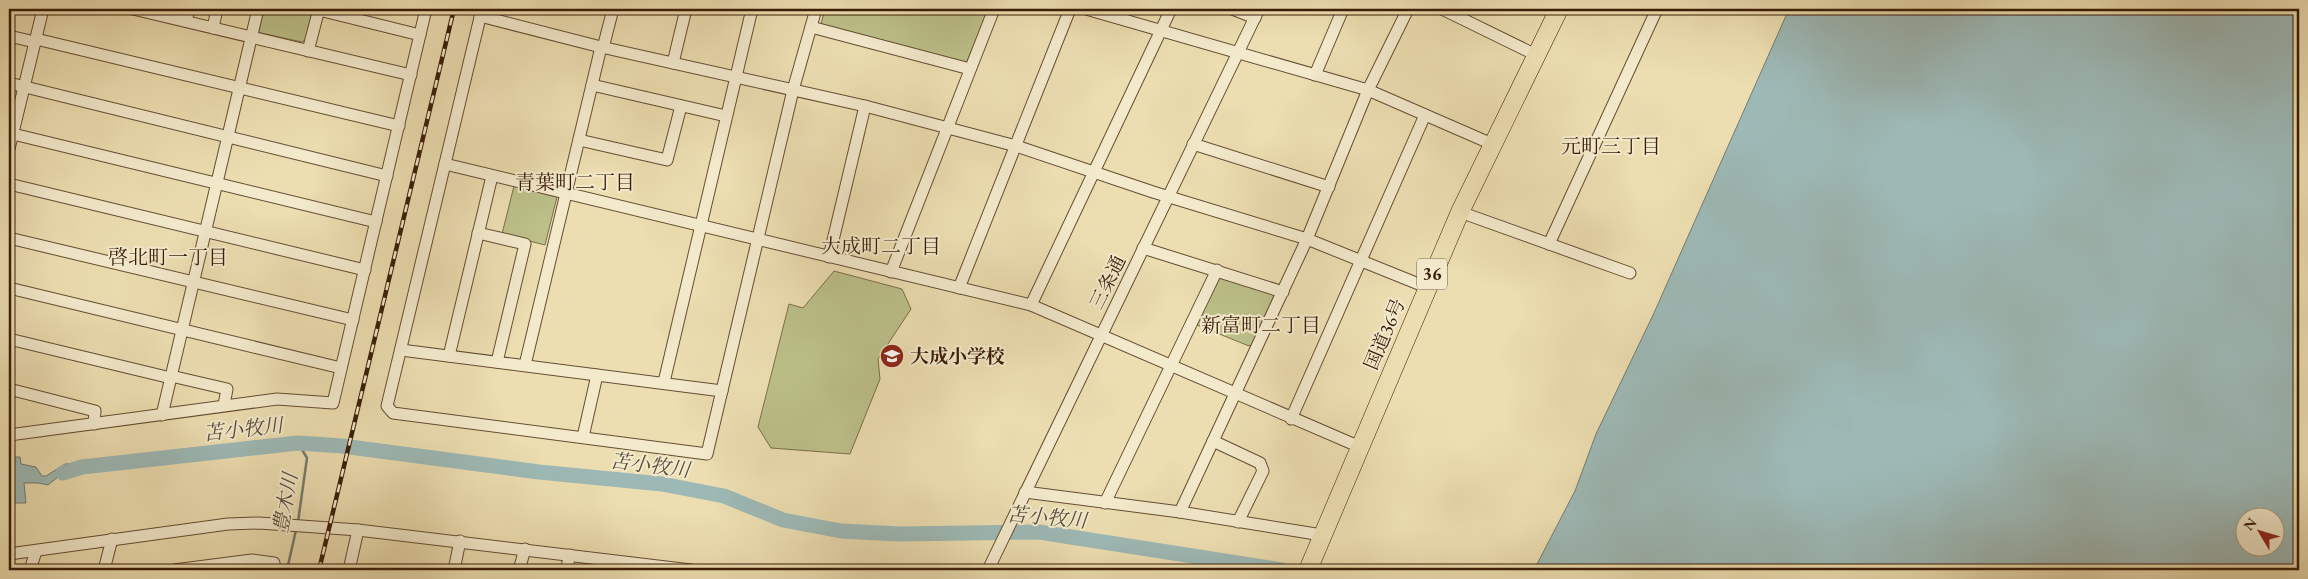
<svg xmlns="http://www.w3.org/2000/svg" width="2308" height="579" viewBox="0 0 2308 579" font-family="'EB Garamond','Noto Serif JP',serif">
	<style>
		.green { fill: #bcc089; stroke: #7b6e48 }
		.water { fill: #9db9b6; stroke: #757a70; fill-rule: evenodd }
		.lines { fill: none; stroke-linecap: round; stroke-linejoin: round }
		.stream { stroke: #757a70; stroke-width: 2.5 }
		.river { stroke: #9db9b6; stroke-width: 15 }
		.minor-casing { stroke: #664c32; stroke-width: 13 }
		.highway-casing { stroke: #3a1c07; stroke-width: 19 }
		.minor { stroke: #f3eacc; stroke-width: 11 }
		.highway { stroke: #ecdeb1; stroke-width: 18 }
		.rail-casing { stroke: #3a1c07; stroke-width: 4.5 }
		.rail { stroke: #f3eacc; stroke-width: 2.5; stroke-dasharray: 8; stroke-linecap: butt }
		.labels { text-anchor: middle; stroke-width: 4; stroke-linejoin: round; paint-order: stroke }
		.shield { fill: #f3eacc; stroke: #725a42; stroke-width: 1 }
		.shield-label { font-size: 18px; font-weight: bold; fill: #3a1c07 }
		.street-label { font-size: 19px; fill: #3a1c07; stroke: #f3eacc }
		.poi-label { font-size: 19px; font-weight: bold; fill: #3a1c07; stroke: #f3eacc; text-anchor: start }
		.neighbourhood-label { font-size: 20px; fill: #3a1c07; stroke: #f3eacc }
		.water-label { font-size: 20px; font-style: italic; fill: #584b3c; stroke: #f3eacc }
	</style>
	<rect width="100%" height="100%" fill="#ecdeb1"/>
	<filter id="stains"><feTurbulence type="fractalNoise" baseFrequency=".004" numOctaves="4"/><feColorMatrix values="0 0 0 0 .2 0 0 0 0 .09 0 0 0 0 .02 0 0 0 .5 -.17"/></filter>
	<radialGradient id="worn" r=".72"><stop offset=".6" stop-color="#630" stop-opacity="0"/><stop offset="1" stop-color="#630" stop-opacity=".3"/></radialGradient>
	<g class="green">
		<polygon points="262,9 313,9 306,39 302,42 261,33 257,30"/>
		<polygon points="825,9 989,9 966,64 821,24"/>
		<polygon points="514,186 557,197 545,245 502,234"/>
		<polygon points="834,271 902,289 911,309 878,359 880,379 850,454 771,448 758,427 789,304 803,308"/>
		<polygon points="1219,276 1274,293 1277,297 1255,343 1249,346 1197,325"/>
	</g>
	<g class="water">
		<path d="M1789 9H2299V570H1534L1575 491 1596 434 1654 313ZM2246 516H2276V546H2246Z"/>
		<polygon points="9,457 20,457 21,464 36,467 42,476 46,476 65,464 83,463 80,469 58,477 48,485 38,483 24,483 26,503 11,503 11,509 9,510"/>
	</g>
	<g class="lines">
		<g class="stream">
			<polyline points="298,522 307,458 298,443"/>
			<polyline points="287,570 296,530"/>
		</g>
		<polyline class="river" points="63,473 82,467 298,443 342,446 539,472 662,484 724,496 783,520 841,531 899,534 1039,532 1282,570"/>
		<g class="minor-casing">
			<g id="minor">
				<polyline points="133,9 411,75"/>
				<polyline points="482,9 387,406 393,413 707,454 793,90 816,9"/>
				<polyline points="1086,9 1368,90 1492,144"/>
				<polyline points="1232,9 1255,18"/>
				<polyline points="1442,9 1536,55"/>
				<polyline points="319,10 420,35"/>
				<polyline points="480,16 601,47 865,106 1016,146 1153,192 1307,239 1426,287"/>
				<polyline points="186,21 189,9"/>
				<polyline points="811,27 970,69"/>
				<polyline points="213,28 217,9"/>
				<polyline points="9,36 35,42"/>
				<polyline points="36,39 399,126"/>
				<polyline points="603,48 613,9"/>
				<polyline points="308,51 319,9"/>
				<polyline points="673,63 686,9"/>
				<polyline points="1315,75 1343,9"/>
				<polyline points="9,83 387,176"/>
				<polyline points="592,85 726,116"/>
				<polyline points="9,133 376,222"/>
				<polyline points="579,140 667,160 681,106"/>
				<polyline points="1193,144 1329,187"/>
				<polyline points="9,149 43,9"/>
				<polyline points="445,164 1031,305 1360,447"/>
				<polyline points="9,184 365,270"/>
				<polyline points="1460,212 1630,273"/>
				<polyline points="478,233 525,244 497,362"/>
				<polyline points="9,238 353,320"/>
				<polyline points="1549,244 1657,9"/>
				<polyline points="1143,248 1283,292"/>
				<polyline points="829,257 865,106"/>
				<polyline points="891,272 994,9"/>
				<polyline points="9,288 341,368"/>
				<polyline points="959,288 1070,9"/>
				<polyline points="1031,305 1171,9"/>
				<polyline points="9,339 171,378"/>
				<polyline points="401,350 722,391"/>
				<polyline points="449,356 492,176"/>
				<polyline points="525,365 601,47"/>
				<polyline points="171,376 227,389 224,405"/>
				<polyline points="664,382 752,9"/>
				<polyline points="9,389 95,411 94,424"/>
				<polyline points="162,415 258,9"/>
				<polyline points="1291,419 1425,115"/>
				<polyline points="9,435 277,399 333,403 426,9"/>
				<polyline points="583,437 597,375"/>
				<polyline points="1213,441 1260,463 1263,471 1238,522"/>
				<polyline points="1025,492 1180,512 1322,535"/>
				<polyline points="1105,503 1217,270"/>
				<polyline points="1180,512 1307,239 1368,90 1408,9"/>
				<polyline points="9,554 228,524 259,523 358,530 691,570"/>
				<polyline points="30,570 36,551"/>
				<polyline points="104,570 112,539"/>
				<polyline points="174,570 252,560 274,563 272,570"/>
				<polyline points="349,570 358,530"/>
				<polyline points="454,570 460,541"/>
				<polyline points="519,570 525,549"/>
				<polyline points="566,570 570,555"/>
				<polyline points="988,570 1259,9"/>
			</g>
		</g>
		<g class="highway-casing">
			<polyline id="highway" points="1308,570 1460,212 1559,9"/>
		</g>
		<use href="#minor" class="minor"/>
		<use href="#highway" class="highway"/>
		<g class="rail-casing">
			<polyline id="rail" points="319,570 454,9"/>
		</g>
		<use href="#rail" class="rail"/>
	</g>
	<defs>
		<g id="school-disc" transform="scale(1.25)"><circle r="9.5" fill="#8f2418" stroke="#f3eacc"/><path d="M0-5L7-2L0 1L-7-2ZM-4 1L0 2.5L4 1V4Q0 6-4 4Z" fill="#fff"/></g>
	</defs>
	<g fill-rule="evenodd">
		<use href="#school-disc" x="892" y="356"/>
	</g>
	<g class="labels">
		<rect class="shield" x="1417" y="258.5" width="30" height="31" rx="4"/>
		<g class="shield-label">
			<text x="1432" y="280">36</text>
		</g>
		<g class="street-label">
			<text transform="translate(1107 282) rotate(-64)" y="7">三条通</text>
			<text transform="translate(1384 334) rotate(-67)" y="7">国道36号</text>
		</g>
		<g class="poi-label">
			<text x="910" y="363">大成小学校</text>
		</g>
		<g class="neighbourhood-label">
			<text x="1611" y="153">元町三丁目</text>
			<text x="575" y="189">青葉町二丁目</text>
			<text x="881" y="253">大成町二丁目</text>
			<text x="168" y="264">啓北町一丁目</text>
			<text x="1261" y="332">新富町二丁目</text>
		</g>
		<g class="water-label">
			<text transform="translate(243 429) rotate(-6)" y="7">苫小牧川</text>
			<text transform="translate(650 465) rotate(7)" y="7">苫小牧川</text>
			<text transform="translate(285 503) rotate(-80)" y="7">豊木川</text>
			<text transform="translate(1047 517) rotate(5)" y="7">苫小牧川</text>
		</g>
	</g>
	<rect width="2308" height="579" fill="none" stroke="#ecdeb1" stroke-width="30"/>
	<rect x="10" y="10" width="2288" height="559" fill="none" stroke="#3a1c07" stroke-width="2.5"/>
	<rect x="15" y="15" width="2278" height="549" fill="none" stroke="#3a1c07"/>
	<g transform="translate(2260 532) rotate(308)"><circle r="24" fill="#f3eacc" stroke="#a9987d"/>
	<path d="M0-4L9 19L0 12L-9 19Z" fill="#8f2418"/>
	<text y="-8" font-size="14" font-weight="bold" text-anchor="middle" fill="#3a1c07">N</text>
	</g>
	<rect width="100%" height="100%" filter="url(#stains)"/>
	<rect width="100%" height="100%" fill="url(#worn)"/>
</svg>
